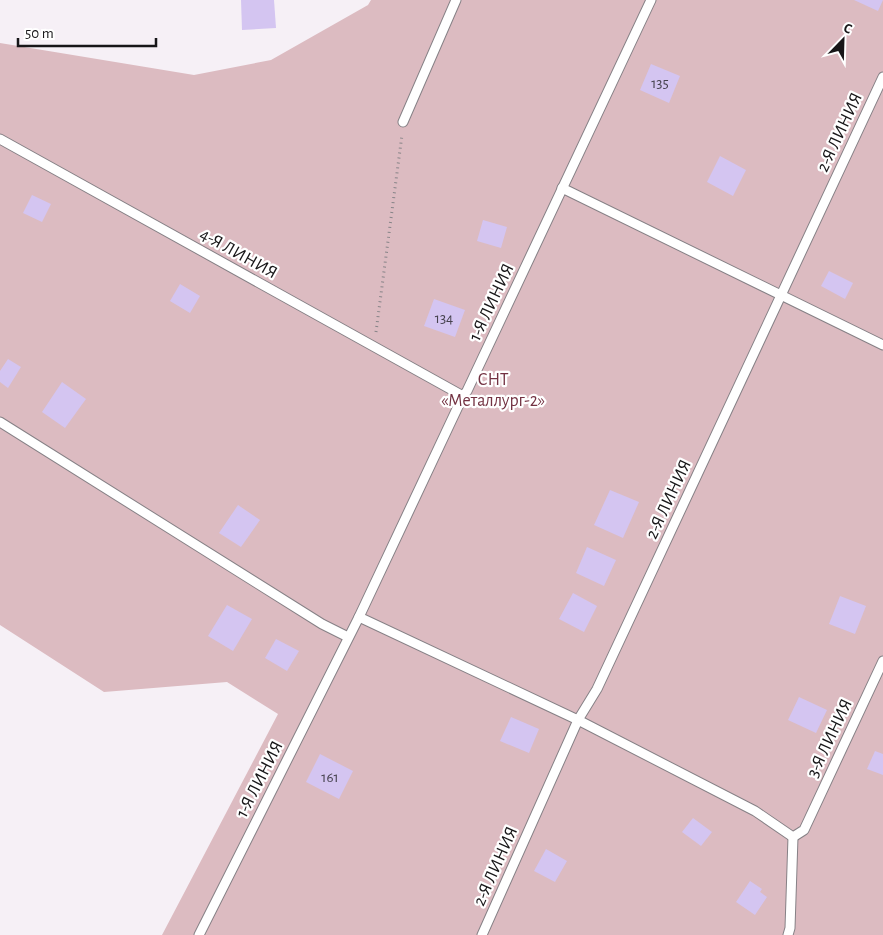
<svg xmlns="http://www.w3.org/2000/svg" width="883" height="935" viewBox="0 0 883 935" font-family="'Alegreya Sans',sans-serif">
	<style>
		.green { fill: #dcbbc1 }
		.building { fill: #d4c5f1 }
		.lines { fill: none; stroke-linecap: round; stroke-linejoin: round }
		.lane-casing { stroke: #868186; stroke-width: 11 }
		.path { stroke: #878488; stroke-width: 3; stroke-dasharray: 1 4; stroke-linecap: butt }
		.lane { stroke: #fff; stroke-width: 9 }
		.labels { text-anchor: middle; stroke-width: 4.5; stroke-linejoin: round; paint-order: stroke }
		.number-label { font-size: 15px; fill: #46424e }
		.street-label { font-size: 18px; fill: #171618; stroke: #fff }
		.park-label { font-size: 18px; fill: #733242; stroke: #fff }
	</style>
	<rect width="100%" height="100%" fill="#f6f0f6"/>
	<polygon class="green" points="371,0 883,0 883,935 162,935 278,714 227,682 104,692 0,625 0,43 194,75 271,60 368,5"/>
	<g class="building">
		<polygon points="241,0 274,0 276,28 242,30"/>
		<polygon points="854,0 883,0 878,11"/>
		<polygon points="651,64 680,76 669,103 640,90"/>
		<polygon points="720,156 746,170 733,196 707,182"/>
		<polygon points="32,195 51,204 42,222 23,213"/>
		<polygon points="483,220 507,227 501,248 477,241"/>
		<polygon points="829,271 853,283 845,299 821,286"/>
		<polygon points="180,284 200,296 190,313 170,301"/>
		<polygon points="434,299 465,310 455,337 424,326"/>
		<polygon points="8,359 21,367 8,388 0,382 0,371"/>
		<polygon points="62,382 86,399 65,428 42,412"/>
		<polygon points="610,490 639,502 623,538 594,525"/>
		<polygon points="238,505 260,520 241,547 219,533"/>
		<polygon points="587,547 616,560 604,586 576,573"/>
		<polygon points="573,593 597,606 584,632 559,619"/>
		<polygon points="840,596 866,606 855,634 829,624"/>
		<polygon points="227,605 252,619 233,651 208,636"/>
		<polygon points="276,639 299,651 287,671 265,658"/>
		<polygon points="799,697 827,710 816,733 788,720"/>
		<polygon points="511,717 539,729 529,753 500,741"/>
		<polygon points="875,751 883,754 883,775 867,769"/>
		<polygon points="320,754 353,771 339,799 306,782"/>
		<polygon points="693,818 712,832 701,846 682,832"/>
		<polygon points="546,849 567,861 555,882 534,871"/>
		<polygon points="750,881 762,889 760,892 767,897 755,915 736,902"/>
	</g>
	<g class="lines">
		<g class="lane-casing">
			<g id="lane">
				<polyline points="403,122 456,0"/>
				<polyline points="0,139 463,396"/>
				<polyline points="562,188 883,345"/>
				<polyline points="0,422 322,624 348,637"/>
				<polyline points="359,617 578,720 755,811 793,837 804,830 883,661"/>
				<polyline points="199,935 359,617 463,396 467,391 651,0"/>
				<polyline points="482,935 578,720 597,689 883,77"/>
				<polyline points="788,935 790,928 793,837"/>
			</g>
		</g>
		<polyline class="path" points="376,332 402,135"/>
		<use href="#lane" class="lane"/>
	</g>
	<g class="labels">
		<g class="number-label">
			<text x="660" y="88">135</text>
			<text x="444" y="323">134</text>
			<text x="330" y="782">161</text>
		</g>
		<g class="street-label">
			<text transform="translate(839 132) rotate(-65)" y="6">2-Я ЛИНИЯ</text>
			<text transform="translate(239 253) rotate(29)" y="6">4-Я ЛИНИЯ</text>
			<text transform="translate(491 302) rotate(-65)" y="6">1-Я ЛИНИЯ</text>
			<text transform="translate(668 499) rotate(-65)" y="6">2-Я ЛИНИЯ</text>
			<text transform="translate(829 738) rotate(-65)" y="6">3-Я ЛИНИЯ</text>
			<text transform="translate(259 779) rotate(-63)" y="6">1-Я ЛИНИЯ</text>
			<text transform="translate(495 866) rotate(-66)" y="6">2-Я ЛИНИЯ</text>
		</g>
		<g class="park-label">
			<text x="493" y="385">СНТ<tspan x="493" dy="21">«Металлург-2»</tspan></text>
		</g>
	</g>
	<g transform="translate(843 40) rotate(23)" stroke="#ffffff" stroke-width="4" paint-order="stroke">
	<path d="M0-4L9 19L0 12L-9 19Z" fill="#171618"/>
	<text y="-8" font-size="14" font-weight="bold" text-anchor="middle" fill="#171618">С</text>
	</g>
	<path d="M18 38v8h138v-8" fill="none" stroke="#171618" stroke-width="2.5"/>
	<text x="25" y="38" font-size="15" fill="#171618" stroke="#ffffff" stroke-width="4" paint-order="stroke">50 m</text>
</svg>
